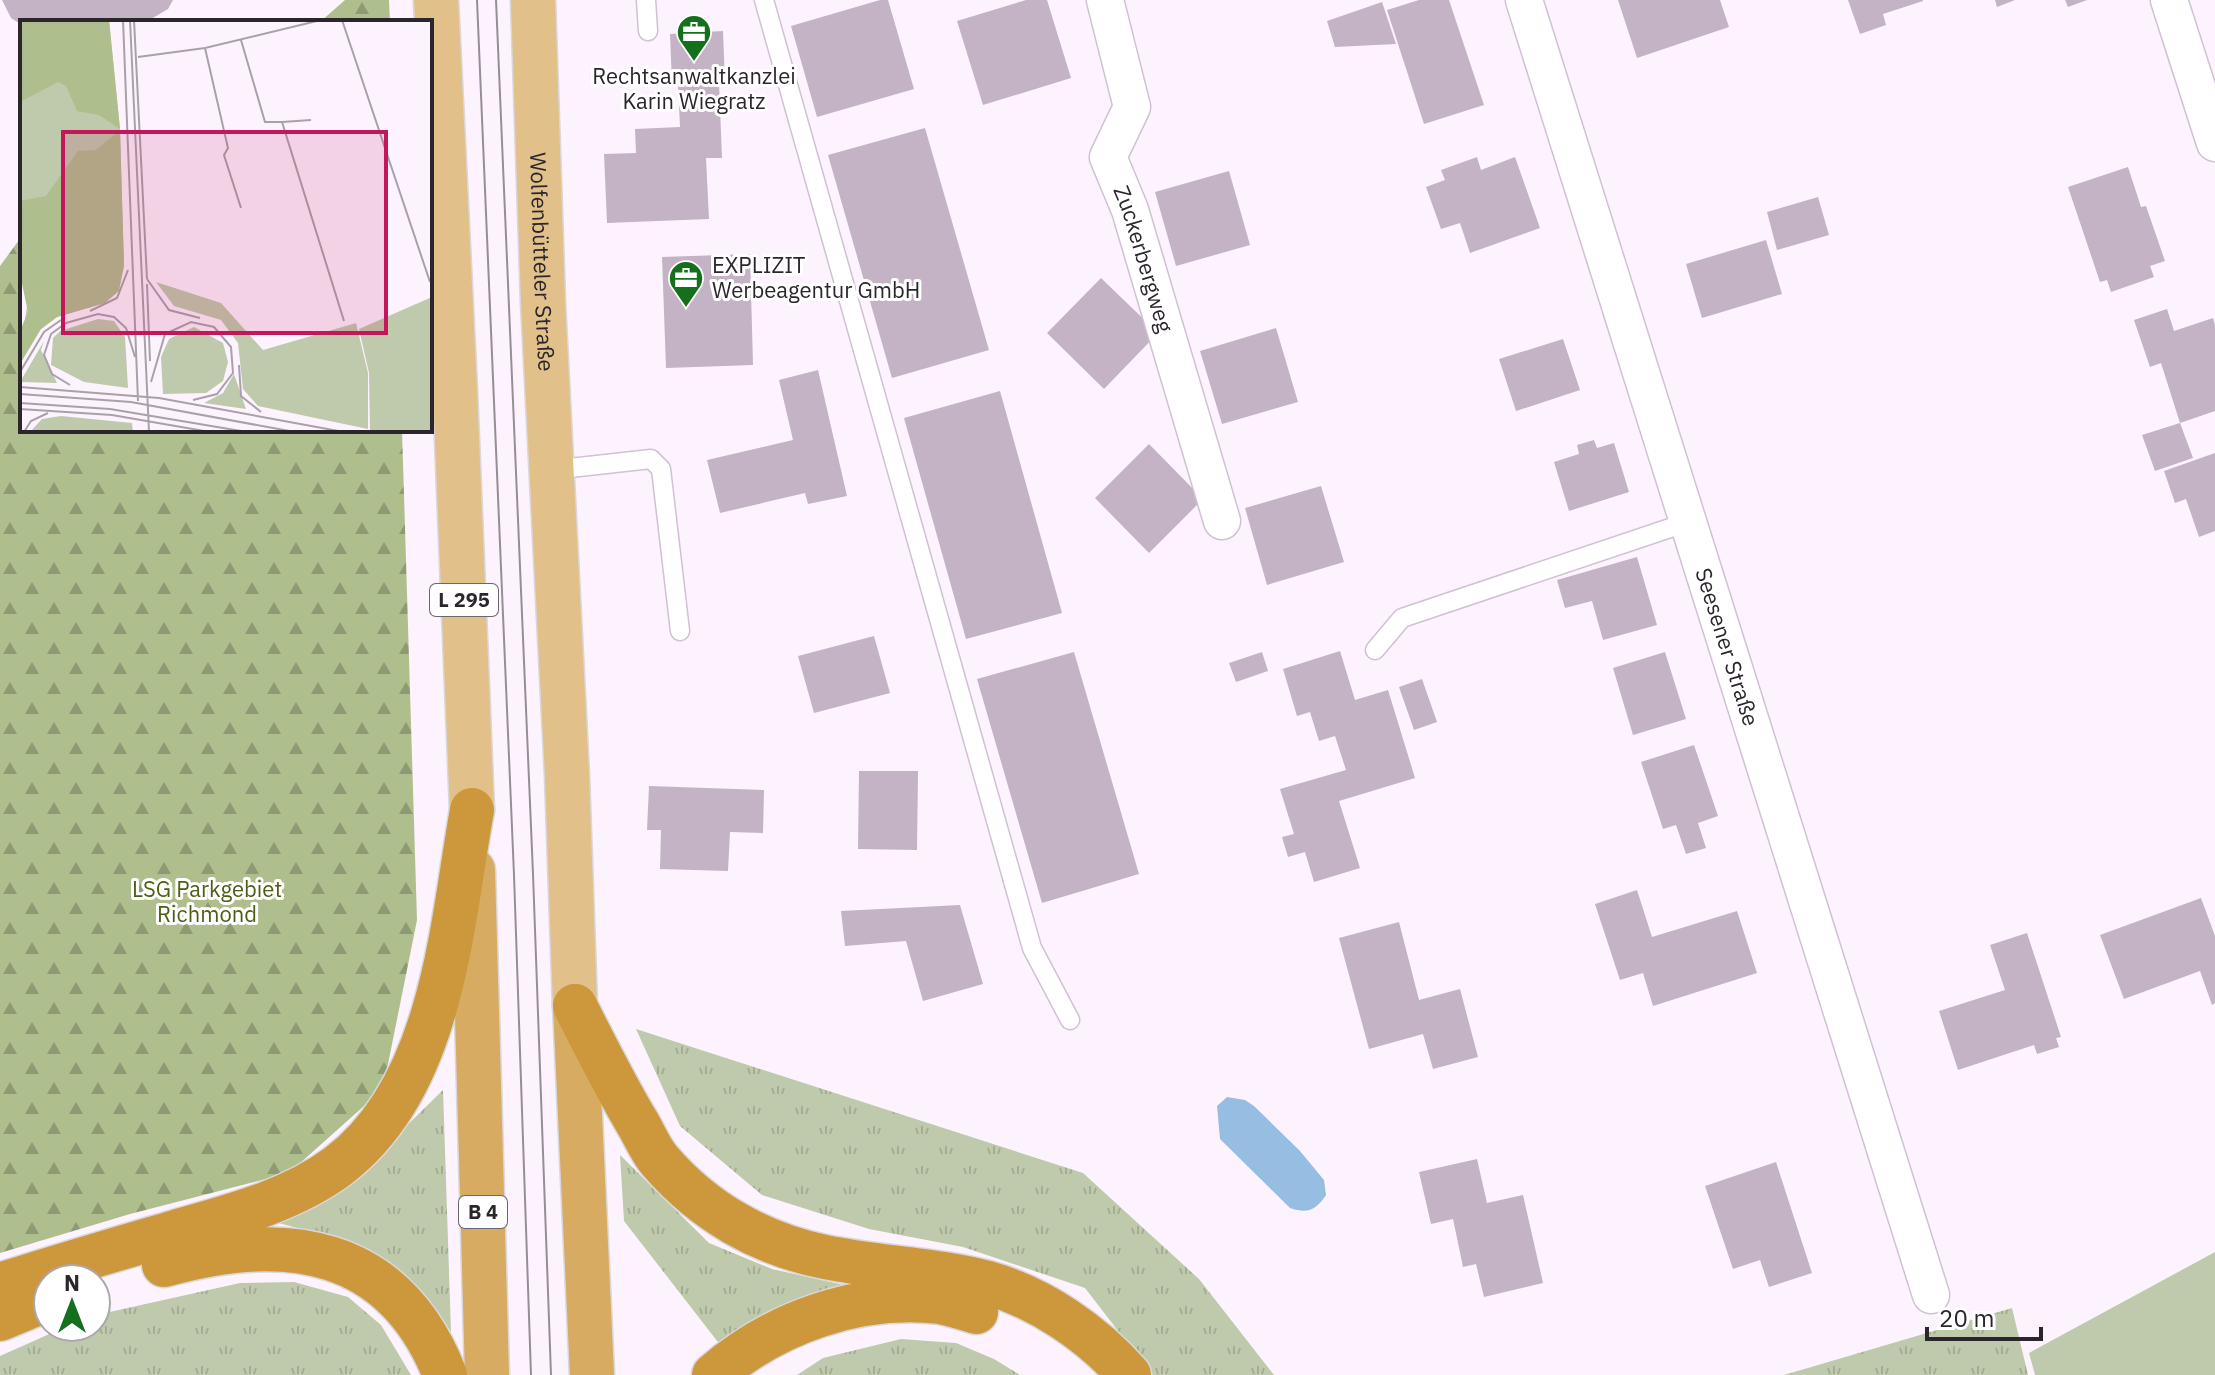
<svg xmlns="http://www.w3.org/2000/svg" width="2215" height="1375" viewBox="0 0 2215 1375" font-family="'IBM Plex Sans',sans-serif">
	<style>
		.grass { fill: url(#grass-tufts) }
		.forest { fill: url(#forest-firs) }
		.garden { fill: #bfc9ab }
		.water { fill: #96bee3 }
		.building { fill: #c3b3c5 }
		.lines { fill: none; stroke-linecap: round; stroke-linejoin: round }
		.service-casing { stroke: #d0c1d3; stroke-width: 21 }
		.minor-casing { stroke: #d0c1d3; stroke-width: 39 }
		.primary-casing { stroke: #d9d8d9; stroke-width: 47 }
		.trunk-casing { stroke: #d9d8d9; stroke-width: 47 }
		.motorway-casing { stroke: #d9d8d9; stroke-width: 47 }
		.service { stroke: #fff; stroke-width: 18 }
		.minor { stroke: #fff; stroke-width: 36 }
		.primary { stroke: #e1c189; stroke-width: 44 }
		.trunk { stroke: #d7ac62; stroke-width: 44 }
		.motorway { stroke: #cd973b; stroke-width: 44 }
		.tram { stroke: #968e97; stroke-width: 2 }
		.labels { text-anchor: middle; stroke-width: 6; stroke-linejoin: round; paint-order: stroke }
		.shield { fill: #fff; stroke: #6b666b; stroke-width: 2 }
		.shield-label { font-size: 20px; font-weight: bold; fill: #2b252c }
		.poi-label { font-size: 22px; fill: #2b252c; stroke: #fff }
		.street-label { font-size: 22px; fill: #2b252c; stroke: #fff }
		.park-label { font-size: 22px; fill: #4c5d14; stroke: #fff }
		.inset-road { fill: none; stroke: #a9a1aa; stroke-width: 2 }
		.view { fill: #c2185b; fill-opacity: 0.15; stroke: #c2185b; stroke-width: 4 }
		.inset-edge { fill: none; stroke: #2b252c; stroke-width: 4 }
	</style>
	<defs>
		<pattern id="grass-tufts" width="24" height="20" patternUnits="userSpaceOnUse" patternTransform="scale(2)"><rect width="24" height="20" fill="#bfc9ab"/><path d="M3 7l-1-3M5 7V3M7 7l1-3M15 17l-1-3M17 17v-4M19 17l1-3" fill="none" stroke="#a4ac93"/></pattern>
		<pattern id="forest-firs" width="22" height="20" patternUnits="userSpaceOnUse" patternTransform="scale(2)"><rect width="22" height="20" fill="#aebe8d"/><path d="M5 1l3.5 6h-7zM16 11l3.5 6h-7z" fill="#8e9a73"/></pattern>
	</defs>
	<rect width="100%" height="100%" fill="#fdf3fe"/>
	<g class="grass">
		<polygon points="636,1029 1083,1173 1199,1279 1274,1375 1152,1375 1085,1288 963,1247 869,1229 762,1195 680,1126"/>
		<path d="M443 1090 451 1332C443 1321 434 1308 425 1297 387 1253 328 1235 274 1222L387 1145Z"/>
		<polygon points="620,1155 709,1243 772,1269 862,1289 721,1346 624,1221"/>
		<polygon points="294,1282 348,1297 381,1325 411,1375 0,1375 0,1356 65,1327 96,1327 96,1315 240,1283"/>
		<polygon points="2012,1308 2028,1375 1784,1375"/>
		<polygon points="901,1339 956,1343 994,1359 1020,1375 797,1375 823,1358"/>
	</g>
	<g class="forest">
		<polygon points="345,0 389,0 390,22 320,22"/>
		<polygon points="22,236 22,430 402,430 417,920 383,1089 289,1173 130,1214 0,1253 0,266"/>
	</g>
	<polygon class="garden" points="2215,1252 2215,1375 2035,1375 2029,1353"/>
	<path class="water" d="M1227 1097 1245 1100 1254 1106 1300 1151 1324 1180 1326 1195C1316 1210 1308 1214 1290 1208L1220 1139 1217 1106Z"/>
	<g class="building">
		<polygon points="2,0 173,0 168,9 146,22 22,22 22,25 11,18"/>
		<polygon points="880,0 888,0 914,89 817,117 791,26"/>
		<polygon points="1026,0 1047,0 1071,78 983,105 957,21"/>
		<polygon points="1419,0 1449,0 1484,105 1424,124 1387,10"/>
		<polygon points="1618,0 1720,0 1729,27 1637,58"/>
		<polygon points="1848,0 1923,0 1923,1 1883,14 1886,25 1860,34"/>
		<polygon points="1995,0 2015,0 1997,7"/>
		<polygon points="2065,0 2087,0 2068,7"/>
		<polygon points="1382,2 1396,44 1335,47 1327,21"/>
		<polygon points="723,31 725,82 719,83 722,158 706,158 709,219 607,223 604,154 636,153 635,129 680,127 678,85 672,85 670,34"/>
		<polygon points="925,128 989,350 892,378 828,155"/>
		<polygon points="1477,157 1481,170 1515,157 1540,228 1470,253 1460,223 1441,229 1426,187 1445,180 1441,170"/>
		<polygon points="2128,167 2141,207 2146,206 2165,261 2150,266 2154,277 2111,292 2107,280 2100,282 2068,187"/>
		<polygon points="1229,171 1250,245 1176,266 1155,192"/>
		<polygon points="1818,197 1829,235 1777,250 1767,212"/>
		<polygon points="1766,240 1782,294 1702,318 1686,264"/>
		<polygon points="750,254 753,365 666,368 662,257"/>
		<polygon points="1101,278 1158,333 1104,389 1047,333"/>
		<polygon points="2167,309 2174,331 2213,318 2215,325 2215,411 2180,423 2161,363 2150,367 2134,320"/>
		<polygon points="1276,328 1298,402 1222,424 1200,351"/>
		<polygon points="1563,339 1580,390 1516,411 1499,359"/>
		<polygon points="818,370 847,496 808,504 805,493 720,513 707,460 793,440 779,380"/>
		<polygon points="1000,391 1062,613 966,639 904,418"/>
		<polygon points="2180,423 2193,458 2155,471 2142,435"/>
		<polygon points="1594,440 1597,448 1614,443 1629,492 1569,511 1554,462 1579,454 1577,445"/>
		<polygon points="1149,444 1203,499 1149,553 1095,498"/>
		<polygon points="2215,453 2215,531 2199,537 2186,499 2175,503 2164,471"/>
		<polygon points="1321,486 1344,562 1267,585 1245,508"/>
		<polygon points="1637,557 1657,625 1603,640 1592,601 1565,608 1557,580"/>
		<polygon points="874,636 890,693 814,713 798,656"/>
		<polygon points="1340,651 1355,700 1388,690 1415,778 1339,801 1360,868 1314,882 1305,852 1288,857 1282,837 1294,834 1280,789 1346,770 1335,736 1319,741 1310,712 1297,716 1283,669"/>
		<polygon points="1074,652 1139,874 1042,903 977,679"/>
		<polygon points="1262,652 1268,671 1236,682 1229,663"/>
		<polygon points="1665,652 1686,719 1633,735 1613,668"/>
		<polygon points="1422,679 1437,722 1414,730 1399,687"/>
		<polygon points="1694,745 1718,816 1698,823 1706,848 1686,854 1676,825 1663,829 1641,762"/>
		<polygon points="859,771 918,771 917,850 858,849"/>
		<polygon points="649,786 764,790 763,833 730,832 728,871 660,869 661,830 647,830"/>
		<polygon points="1637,890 1652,937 1737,911 1757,973 1653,1006 1643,973 1620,980 1595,904"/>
		<polygon points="2201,898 2215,936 2215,1003 2212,1005 2200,971 2124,999 2100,935"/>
		<polygon points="960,905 983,984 923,1001 906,941 845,946 841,911"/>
		<polygon points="1399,922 1419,1000 1460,989 1478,1057 1433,1069 1423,1034 1369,1049 1339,938"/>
		<polygon points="2027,933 2061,1037 2056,1038 2059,1047 2037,1054 2034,1045 1958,1070 1939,1011 2005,990 1990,945"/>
		<polygon points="1477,1159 1487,1203 1523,1195 1543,1283 1484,1297 1476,1264 1463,1267 1453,1219 1431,1224 1419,1172"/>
		<polygon points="1776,1162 1812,1273 1769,1287 1760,1260 1733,1269 1705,1186"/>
	</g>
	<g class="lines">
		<g class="service-casing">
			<g id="service">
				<polyline points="646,0 648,31"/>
				<polyline points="764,0 1032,948 1070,1020"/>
				<polyline points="552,470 651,459 661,469 680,631"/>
				<polyline points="1375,650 1402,618 1688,522"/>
			</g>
		</g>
		<g class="minor-casing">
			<g id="minor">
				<path id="s1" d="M1105 0 1132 107 1108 157 1130 210 1222 521"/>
				<path id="s2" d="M1524 0 1931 1295"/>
				<polyline points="2169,0 2215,143"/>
			</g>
		</g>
		<g class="primary-casing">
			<g id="primary">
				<polyline points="436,0 455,390 472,810"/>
				<path id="s3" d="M533 0 543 302 567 775 575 1006"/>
			</g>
		</g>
		<g class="trunk-casing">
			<g id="trunk">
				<polyline points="473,870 487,1375"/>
				<polyline points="575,1006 592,1375"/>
			</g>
		</g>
		<g class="motorway-casing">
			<g id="motorway">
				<path d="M575 1006C595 1045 615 1086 638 1124 645 1136 651 1151 660 1161 703 1211 760 1244 825 1257 879 1268 935 1269 988 1283 1041 1298 1093 1334 1129 1375"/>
				<path d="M164 1265C285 1231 394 1245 445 1375"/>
				<path d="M0 1285C58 1266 117 1249 175 1232 231 1216 291 1201 338 1166 387 1129 416 1071 433 1014 453 948 460 878 472 810"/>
				<polyline points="0,1319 48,1299"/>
				<path d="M714 1375C775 1322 858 1293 940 1302 952 1304 964 1308 976 1312"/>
			</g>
		</g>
		<use href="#service" class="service"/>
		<use href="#minor" class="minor"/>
		<use href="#primary" class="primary"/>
		<use href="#trunk" class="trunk"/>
		<use href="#motorway" class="motorway"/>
		<g class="tram">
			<polyline points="477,0 514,875 531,1375"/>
			<polyline points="496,0 533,874 551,1375"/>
		</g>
	</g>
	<defs>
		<g id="office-pin" transform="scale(1.8)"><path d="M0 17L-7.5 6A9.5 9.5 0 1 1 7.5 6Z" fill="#14701d" stroke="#fff"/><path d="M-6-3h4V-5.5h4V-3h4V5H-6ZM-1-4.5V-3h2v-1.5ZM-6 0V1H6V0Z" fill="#fff"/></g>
	</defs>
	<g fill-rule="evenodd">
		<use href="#office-pin" x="694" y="32"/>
		<use href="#office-pin" x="686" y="278"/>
	</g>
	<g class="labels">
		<g class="shield">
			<rect x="430" y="584" width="68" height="32" rx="6"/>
			<rect x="459" y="1196" width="48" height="32" rx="6"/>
		</g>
		<g class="shield-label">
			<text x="464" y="607">L 295</text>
			<text x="483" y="1219">B 4</text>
		</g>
		<g class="poi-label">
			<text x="694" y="84">Rechtsanwaltkanzlei<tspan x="694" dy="25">Karin Wiegratz</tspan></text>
			<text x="712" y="273" text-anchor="start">EXPLIZIT<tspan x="712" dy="25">Werbeagentur GmbH</tspan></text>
		</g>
		<g class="street-label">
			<text dy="8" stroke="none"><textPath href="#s1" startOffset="274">Zuckerbergweg</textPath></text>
			<text dy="8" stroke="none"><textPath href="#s3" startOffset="262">Wolfenbütteler Straße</textPath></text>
			<text dy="8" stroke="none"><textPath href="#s2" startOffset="678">Seesener Straße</textPath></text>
		</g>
		<g class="park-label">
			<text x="207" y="897">LSG Parkgebiet<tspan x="207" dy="25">Richmond</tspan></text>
		</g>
	</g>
	<g transform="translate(20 20)">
		<rect width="412" height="412" fill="#fdf3fe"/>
		<path d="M0 0H89L100 109 104 246 85 283 37 297 21 309 4 306 8 280 0 255ZM136 262 201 283 243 330 336 303 348 353V409L238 386 223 369 218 323 201 300 154 286ZM78 299 94 301 105 317 108 368 64 362 31 345 33 318 40 311ZM174 307 203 323 208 342 203 361 186 373 143 374 141 337 149 319ZM24 321 21 330 37 363 0 362ZM214 354 226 389 184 383 203 373ZM41 396 112 403 113 412H10L22 399Z" fill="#bfc9ab"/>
		<path d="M0 0H89L100 109 79 95 57 91 46 66 38 62 0 82ZM100 110 104 246 99 271 85 283 37 297 21 309 0 344V311L8 292 0 254V181L26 176 58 131 76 130Z" fill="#aebe8d"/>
		<path d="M412 277V412L350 410 349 353 339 309Z" fill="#bfc9ab"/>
		<path class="inset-road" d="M103 0 112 230M110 0 129 412M114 0 127 259M322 0 410 262M221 20 245 102H262L324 301M185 28 208 128 204 135 221 188M118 37 185 28 301 0M262 102 291 100M112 230 118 381M127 259 149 290 180 298M127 264 130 341M70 291 97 278 108 250M219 345 221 376 241 392M0 352 24 312 41 300M131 362 145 314 171 302 194 307 211 327 213 353 197 374 173 380M50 365 32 354 24 335 31 314 46 303 78 294 94 297 106 308 115 337M0 367 139 378 324 412M0 374 111 382 275 412M0 383 90 389 227 412M0 389 92 395 190 412M4 412 11 401 28 393"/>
		<path class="view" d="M43 112H366V313H43Z"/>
		<rect width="412" height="412" class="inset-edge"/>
	</g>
	<g transform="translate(72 1303)"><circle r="38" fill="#ffffff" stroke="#aaa8ab" stroke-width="2"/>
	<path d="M0-6L14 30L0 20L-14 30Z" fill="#14701d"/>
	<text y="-12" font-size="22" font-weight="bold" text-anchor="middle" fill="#2b252c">N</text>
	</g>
	<path d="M1927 1327v12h114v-12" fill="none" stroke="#2b252c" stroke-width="4"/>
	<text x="1939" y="1327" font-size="24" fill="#2b252c" stroke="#ffffff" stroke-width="6" paint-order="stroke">20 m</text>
</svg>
